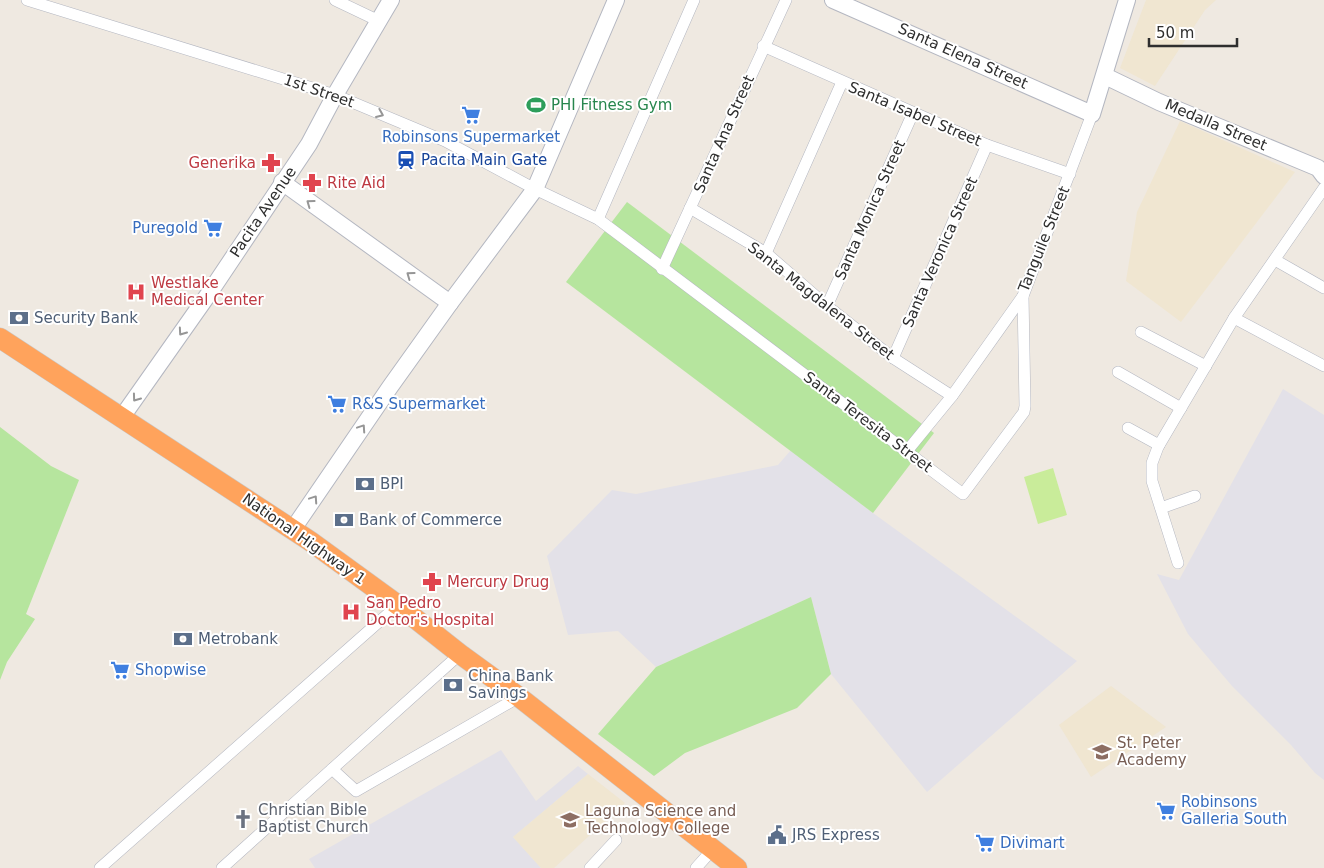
<svg xmlns="http://www.w3.org/2000/svg" width="1324" height="868" viewBox="0 0 1324 868" font-family="'DejaVu Sans',sans-serif">
	<style>
		.industrial { fill: #e3e1e8 }
		.education { fill: #f0e6d1 }
		.green { fill: #b6e59e }
		.pitch { fill: #c9ec9a }
		.lines { fill: none; stroke-linecap: round; stroke-linejoin: round }
		.street-casing { stroke: #b4b7c1; stroke-width: 12 }
		.secondary-casing { stroke: #b4b7c1; stroke-width: 18 }
		.highway-casing { stroke: #c9c9c9; stroke-width: 21 }
		.street { stroke: #fff; stroke-width: 11 }
		.secondary { stroke: #fff; stroke-width: 16 }
		.highway { stroke: #ffa35c; stroke-width: 20 }
		.oneway { stroke: #969696 }
		.labels { text-anchor: middle; stroke-width: 4; stroke-linejoin: round; paint-order: stroke }
		.street-label { font-size: 15px; fill: #2e2e2e; stroke: #fff }
		.leisure-label { font-size: 15px; fill: #27864d; stroke: #fff; text-anchor: start }
		.shop-label { font-size: 15px; fill: #366cbe; stroke: #fff; text-anchor: start }
		.transit-label { font-size: 15px; fill: #164399; stroke: #fff; text-anchor: start }
		.health-label { font-size: 15px; fill: #be3a42; stroke: #fff; text-anchor: start }
		.service-label { font-size: 15px; fill: #4e5e75; stroke: #fff; text-anchor: start }
		.education-label { font-size: 15px; fill: #785e54; stroke: #fff; text-anchor: start }
		.worship-label { font-size: 15px; fill: #5b616d; stroke: #fff; text-anchor: start }
	</style>
	<rect width="100%" height="100%" fill="#efe9e1"/>
	<g class="industrial">
		<polygon points="1283,389 1324,415 1324,780 1315,773 1291,745 1232,686 1188,634 1157,574 1179,580"/>
		<polygon points="791,450 873,513 1077,661 927,792 831,674 811,597 656,667 618,631 568,635 547,556 612,490 636,494 778,465"/>
		<polygon points="501,750 536,801 578,766 588,774 513,837 541,868 315,868 309,859"/>
	</g>
	<g class="education">
		<polygon points="1146,0 1216,0 1205,10 1155,86 1120,68"/>
		<polygon points="1180,121 1295,172 1181,322 1126,281 1137,212"/>
		<polygon points="1111,686 1166,727 1091,777 1059,725"/>
		<polygon points="588,774 625,803 554,868 541,868 513,837"/>
	</g>
	<g class="green">
		<polygon points="627,202 934,433 873,513 566,282"/>
		<polygon points="0,427 51,466 79,480 26,614 35,619 7,662 0,680"/>
		<polygon points="811,597 831,674 797,708 685,753 654,776 598,734 656,667"/>
	</g>
	<polygon class="pitch" points="1053,468 1067,515 1038,524 1024,477"/>
	<g class="lines">
		<g class="street-casing">
			<g id="street">
				<polyline points="27,0 335,95 445,141 535,189 598,219 963,494 1024,412 1025,406 1023,296"/>
				<polyline points="335,0 379,21"/>
				<polyline points="763,46 987,145 1070,174"/>
				<polyline points="690,208 766,253 827,306 893,358 952,396"/>
				<polyline points="598,219 694,0"/>
				<polyline points="766,253 842,82"/>
				<polyline points="1275,260 1324,288"/>
				<polyline points="662,269 786,0"/>
				<polyline points="827,306 913,113"/>
				<polyline points="1234,318 1324,366"/>
				<polyline points="1141,332 1206,366"/>
				<polyline points="893,358 987,145"/>
				<polyline points="1118,372 1181,408"/>
				<polyline points="1128,428 1159,445"/>
				<polyline points="907,451 952,396 1023,296 1092,114"/>
				<polyline points="1161,508 1195,496"/>
				<polyline points="1178,563 1152,481 1152,463 1158,447 1234,318 1324,188"/>
				<polyline points="332,769 356,791 519,697"/>
				<polyline points="100,868 398,605"/>
				<polyline points="222,868 460,654"/>
				<polyline points="590,868 616,840"/>
				<polyline points="696,868 713,849"/>
			</g>
		</g>
		<g class="secondary-casing">
			<g id="secondary">
				<polyline points="833,0 1092,114 1127,0"/>
				<polyline points="1105,76 1159,102 1318,168 1324,176"/>
				<polyline points="282,182 450,303"/>
				<polyline points="122,417 210,292 309,144 335,95 391,0"/>
				<polyline points="293,529 390,387 450,303 535,189 616,0"/>
			</g>
		</g>
		<g class="highway-casing">
			<polyline id="highway" points="0,338 310,541 398,605 460,654 519,697 737,868"/>
		</g>
		<use href="#street" class="street"/>
		<use href="#secondary" class="secondary"/>
		<use href="#highway" class="highway"/>
	</g>
	<defs><path id="oneway-chevron" d="M-2-3.5L2.5 0L-2 3.5" fill="none" stroke-width="1.6" stroke-linecap="round" stroke-linejoin="round" transform="scale(1.25)"/></defs>
	<g class="oneway">
		<use href="#oneway-chevron" transform="translate(380 114) rotate(23)"/>
		<use href="#oneway-chevron" transform="translate(310 203) rotate(-144)"/>
		<use href="#oneway-chevron" transform="translate(410 275) rotate(-144)"/>
		<use href="#oneway-chevron" transform="translate(182 332) rotate(125)"/>
		<use href="#oneway-chevron" transform="translate(136 398) rotate(126)"/>
		<use href="#oneway-chevron" transform="translate(362 428) rotate(-56)"/>
		<use href="#oneway-chevron" transform="translate(314 499) rotate(-56)"/>
	</g>
	<defs>
		<g id="stadium-bare" transform="scale(1.5)"><path d="M0-5a6.5 5 0 1 0 0 10a6.5 5 0 1 0 0-10ZM-3.5-1.8h7v3.6h-7Z" fill="#2e9e5b" stroke="#fff" stroke-width="2.5" paint-order="stroke"/></g>
		<g id="supermarket-bare" transform="scale(1.5)"><path d="M-6-5.5h2.5l.6 2H6L4.5 2H-2.5L-4.4-4H-6ZM-1.5 3.2a1.3 1.3 0 1 0 .1 0ZM3 3.2a1.3 1.3 0 1 0 .1 0Z" fill="#3f7fe0" stroke="#fff" stroke-width="2.5" paint-order="stroke"/></g>
		<g id="station-bare" transform="scale(1.5)"><path d="M-3-6H3Q5-6 5-4V2Q5 4 3 4L4.5 6H3L1.5 4h-3L-3 6H-4.5L-3 4Q-5 4-5 2V-4Q-5-6-3-6ZM-3.5-4v3h7v-3ZM-3.5 1v1.5H-2V1ZM2 1v1.5H3.5V1Z" fill="#1a4fb4" stroke="#fff" stroke-width="2.5" paint-order="stroke"/></g>
		<g id="pharmacy-bare" transform="scale(1.5)"><path d="M-2-6h4v4h4v4h-4v4h-4v-4h-4v-4h4Z" fill="#e0444e" stroke="#fff" stroke-width="2.5" paint-order="stroke"/></g>
		<g id="hospital-bare" transform="scale(1.5)"><path d="M-5-5h3v3.5h4V-5h3V5h-3V1.5h-4V5h-3Z" fill="#e0444e" stroke="#fff" stroke-width="2.5" paint-order="stroke"/></g>
		<g id="bank-bare" transform="scale(1.5)"><path d="M-6-4H6V4H-6ZM0-2.3a2.3 2.3 0 1 0 0 4.6a2.3 2.3 0 1 0 0-4.6Z" fill="#5c6f8a" stroke="#fff" stroke-width="2.5" paint-order="stroke"/></g>
		<g id="school-bare" transform="scale(1.5)"><path d="M0-5L7-2L0 1L-7-2ZM-4 1L0 2.5L4 1V4Q0 6-4 4Z" fill="#8d6e63" stroke="#fff" stroke-width="2.5" paint-order="stroke"/></g>
		<g id="church-bare" transform="scale(1.5)"><path d="M-1.2-6h2.4v3.5h3.3v2.4h-3.3V6h-2.4V-.1h-3.3v-2.4h3.3Z" fill="#6b7280" stroke="#fff" stroke-width="2.5" paint-order="stroke"/></g>
		<g id="university-bare" transform="scale(1.5)"><path d="M0-5L7-2L0 1L-7-2ZM-4 1L0 2.5L4 1V4Q0 6-4 4Z" fill="#8d6e63" stroke="#fff" stroke-width="2.5" paint-order="stroke"/></g>
		<g id="civic-bare" transform="scale(1.5)"><path d="M-.6-6.5H3V-4.5H.6V-3L4-1V1h2V6H-6V1h2V-1L-.6-3ZM-1.2 2.5V6h2.4V2.5Z" fill="#5c6f8a" stroke="#fff" stroke-width="2.5" paint-order="stroke"/></g>
	</defs>
	<g fill-rule="evenodd">
		<use href="#stadium-bare" x="536" y="105"/>
		<use href="#supermarket-bare" x="471" y="115"/>
		<use href="#station-bare" x="406" y="160"/>
		<use href="#pharmacy-bare" x="271" y="163"/>
		<use href="#pharmacy-bare" x="312" y="183"/>
		<use href="#supermarket-bare" x="213" y="228"/>
		<use href="#hospital-bare" x="136" y="292"/>
		<use href="#bank-bare" x="19" y="318"/>
		<use href="#supermarket-bare" x="337" y="404"/>
		<use href="#bank-bare" x="365" y="484"/>
		<use href="#bank-bare" x="344" y="520"/>
		<use href="#pharmacy-bare" x="432" y="582"/>
		<use href="#hospital-bare" x="351" y="612"/>
		<use href="#bank-bare" x="183" y="639"/>
		<use href="#supermarket-bare" x="120" y="670"/>
		<use href="#bank-bare" x="453" y="685"/>
		<use href="#school-bare" x="1102" y="752"/>
		<use href="#supermarket-bare" x="1166" y="811"/>
		<use href="#church-bare" x="243" y="819"/>
		<use href="#university-bare" x="570" y="820"/>
		<use href="#civic-bare" x="777" y="835"/>
		<use href="#supermarket-bare" x="985" y="843"/>
	</g>
	<g class="labels">
		<g class="street-label">
			<text transform="translate(963 56) rotate(24)" y="5">Santa Elena Street</text>
			<text transform="translate(319 91) rotate(19)" y="5">1st Street</text>
			<text transform="translate(915 114) rotate(23)" y="5">Santa Isabel Street</text>
			<text transform="translate(1216 125) rotate(23)" y="5">Medalla Street</text>
			<text transform="translate(724 134) rotate(-66)" y="5">Santa Ana Street</text>
			<text transform="translate(870 210) rotate(-66)" y="5">Santa Monica Street</text>
			<text transform="translate(263 212) rotate(-56)" y="5">Pacita Avenue</text>
			<text transform="translate(1044 239) rotate(-68)" y="5">Tanguile Street</text>
			<text transform="translate(940 252) rotate(-66)" y="5">Santa Veronica Street</text>
			<text transform="translate(821 301) rotate(38)" y="5">Santa Magdalena Street</text>
			<text transform="translate(868 422) rotate(37)" y="5">Santa Teresita Street</text>
			<text transform="translate(304 539) rotate(35)" y="5">National Highway 1</text>
		</g>
		<g class="leisure-label">
			<text x="551" y="110">PHI Fitness Gym</text>
		</g>
		<g class="shop-label">
			<text x="471" y="142" text-anchor="middle">Robinsons Supermarket</text>
			<text x="198" y="233" text-anchor="end">Puregold</text>
			<text x="352" y="409">R&amp;S Supermarket</text>
			<text x="135" y="675">Shopwise</text>
			<text x="1181" y="807">Robinsons<tspan x="1181" dy="17">Galleria South</tspan></text>
			<text x="1000" y="848">Divimart</text>
		</g>
		<g class="transit-label">
			<text x="421" y="165">Pacita Main Gate</text>
		</g>
		<g class="health-label">
			<text x="256" y="168" text-anchor="end">Generika</text>
			<text x="327" y="188">Rite Aid</text>
			<text x="151" y="288">Westlake<tspan x="151" dy="17">Medical Center</tspan></text>
			<text x="447" y="587">Mercury Drug</text>
			<text x="366" y="608">San Pedro<tspan x="366" dy="17">Doctor's Hospital</tspan></text>
		</g>
		<g class="service-label">
			<text x="34" y="323">Security Bank</text>
			<text x="380" y="489">BPI</text>
			<text x="359" y="525">Bank of Commerce</text>
			<text x="198" y="644">Metrobank</text>
			<text x="468" y="681">China Bank<tspan x="468" dy="17">Savings</tspan></text>
			<text x="792" y="840">JRS Express</text>
		</g>
		<g class="education-label">
			<text x="1117" y="748">St. Peter<tspan x="1117" dy="17">Academy</tspan></text>
			<text x="585" y="816">Laguna Science and<tspan x="585" dy="17">Technology College</tspan></text>
		</g>
		<g class="worship-label">
			<text x="258" y="815">Christian Bible<tspan x="258" dy="17">Baptist Church</tspan></text>
		</g>
	</g>
	<path d="M1149 38v8h88v-8" fill="none" stroke="#2e2e2e" stroke-width="2.5"/>
	<text x="1156" y="38" font-size="15" fill="#2e2e2e" stroke="#ffffff" stroke-width="4" paint-order="stroke">50 m</text>
</svg>
